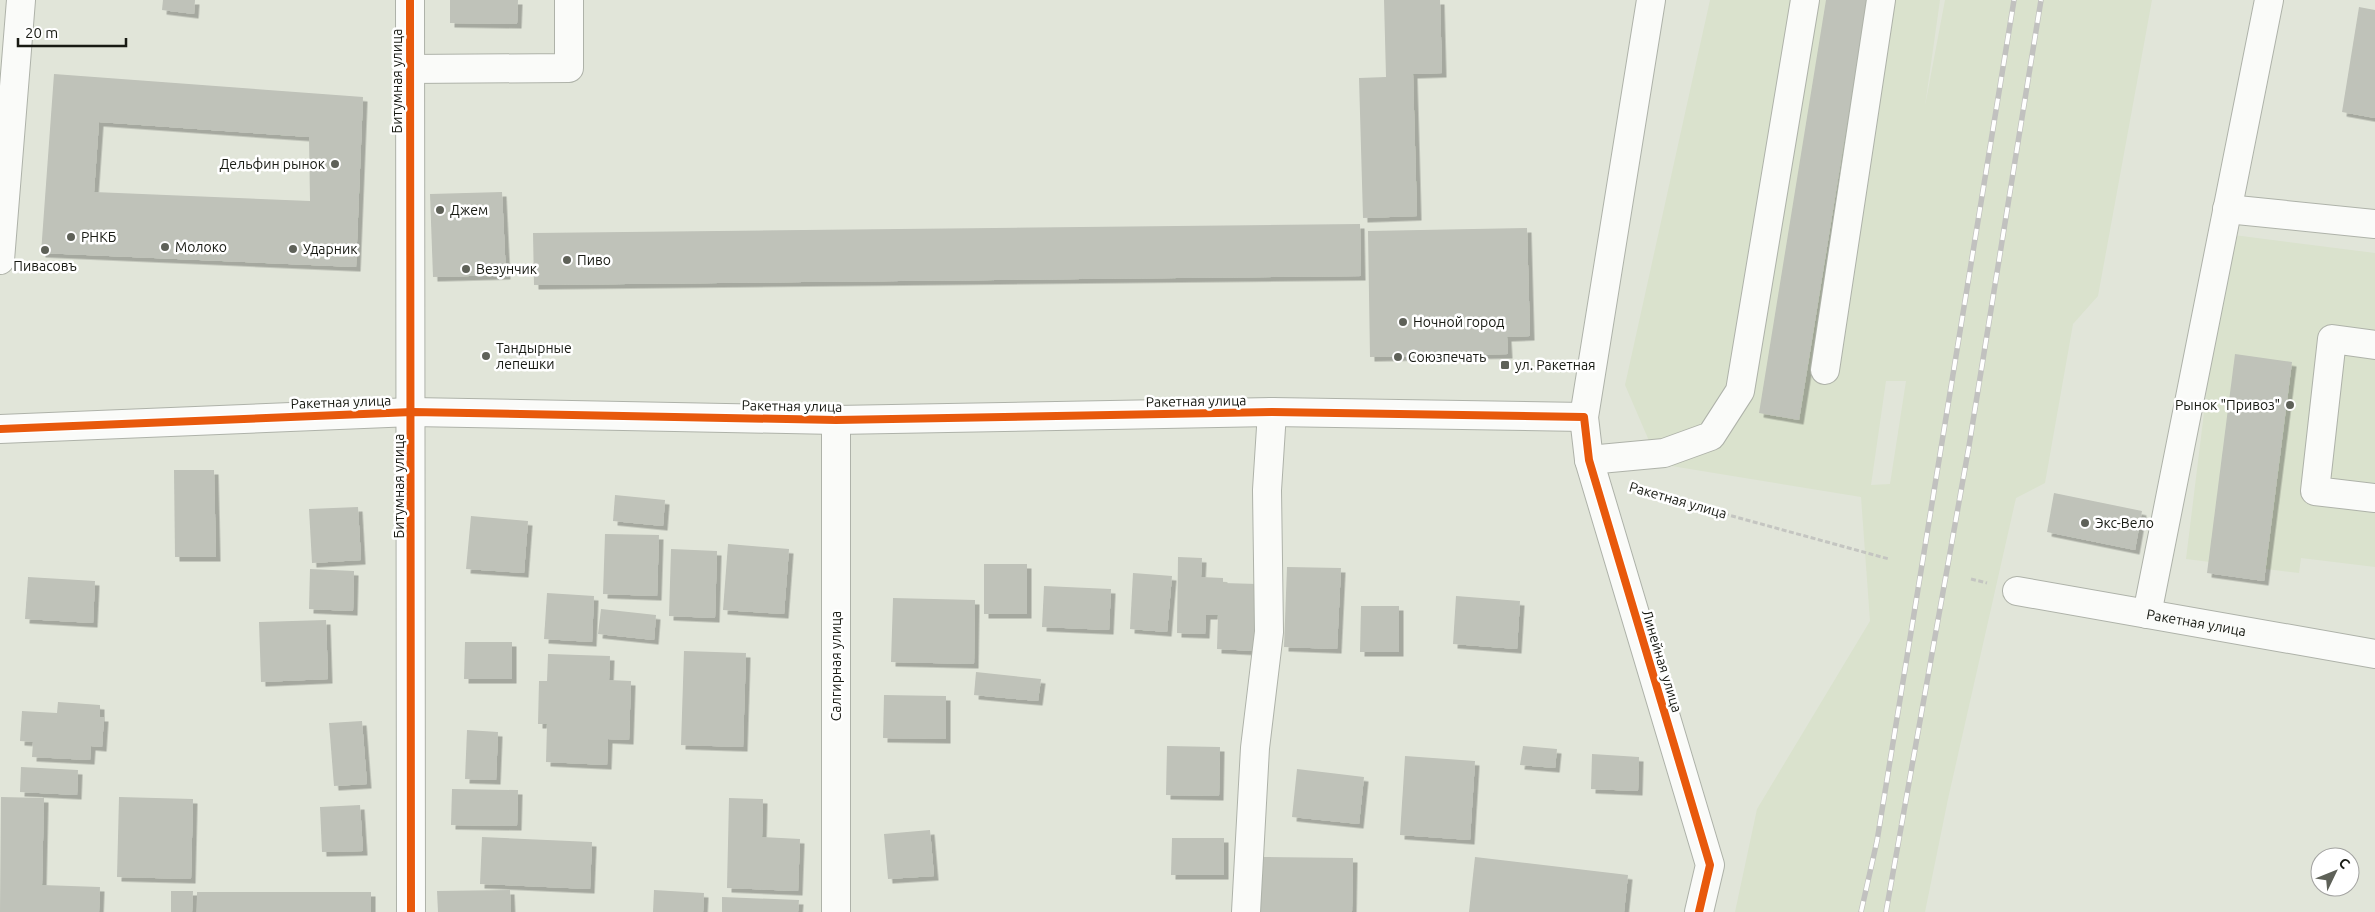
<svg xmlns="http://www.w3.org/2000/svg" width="2375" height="912" viewBox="0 0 2375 912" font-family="Ubuntu,sans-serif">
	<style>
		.built { fill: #dae2cd; fill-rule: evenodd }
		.building { fill: #bfc2b9; fill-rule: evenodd; filter: url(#shadow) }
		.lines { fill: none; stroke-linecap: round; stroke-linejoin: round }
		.minor-casing { stroke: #aeb2a9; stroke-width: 30 }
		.path { stroke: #c4c5c1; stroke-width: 3; stroke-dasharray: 5 2.5; stroke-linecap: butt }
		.minor { stroke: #fafbf9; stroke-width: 28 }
		.rail-casing { stroke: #c1c1bf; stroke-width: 5.5 }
		.rail { stroke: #fff; stroke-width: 4; stroke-dasharray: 11; stroke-linecap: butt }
		.cycleway-casing { stroke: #fff; stroke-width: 11 }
		.cycleway { stroke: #e8590c; stroke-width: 8 }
		.poi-dot { fill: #5e6158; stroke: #fff; stroke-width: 2 }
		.labels { text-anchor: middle; stroke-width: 5; stroke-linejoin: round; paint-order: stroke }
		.street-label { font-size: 14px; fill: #181a13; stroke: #fff }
		.poi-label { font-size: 14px; fill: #181a13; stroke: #fff; text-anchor: start }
	</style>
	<defs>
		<filter id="shadow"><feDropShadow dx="4.5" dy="4.5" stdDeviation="0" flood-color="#0004"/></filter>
	</defs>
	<rect width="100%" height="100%" fill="#e1e5d9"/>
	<g class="built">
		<path d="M1710 0H1940L1925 106 1945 0H2152L2098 296 2073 324 2045 483 2016 498 1948 799 1925 912H1735L1757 809 1870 621 1861 497 1659 464 1625 385ZM1886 381H1906L1890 484 1871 485Z"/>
		<polygon points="2226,234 2375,253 2375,567 2301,558 2299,573 2186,559"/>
	</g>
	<g class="building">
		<polygon points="163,0 195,0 194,14 162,10"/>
		<polygon points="450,0 518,0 517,24 450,23"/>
		<polygon points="1384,0 1440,0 1442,73 1413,74 1417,216 1363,218 1359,78 1386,77"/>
		<polygon points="1826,0 1867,0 1799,420 1759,413"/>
		<polygon points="2359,7 2375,10 2375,118 2342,112"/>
		<path d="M54 74 363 97 356 267 41 253ZM99 122 309 137 310 201 94 192Z"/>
		<polygon points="502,192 506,275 433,277 430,194"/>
		<polygon points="1360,224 1361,276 534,285 533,233"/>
		<polygon points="1527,228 1530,336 1507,337 1508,354 1370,357 1368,231"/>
		<polygon points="2235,354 2292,362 2264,581 2207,573"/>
		<polygon points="174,470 214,470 216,557 175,557"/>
		<polygon points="2054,493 2142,511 2135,550 2047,532"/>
		<polygon points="615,495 665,500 663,526 613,521"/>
		<polygon points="358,507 361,560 312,563 309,509"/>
		<polygon points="471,516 528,521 524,573 466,569"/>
		<polygon points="605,534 659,535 657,596 603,594"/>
		<polygon points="728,544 789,549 784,614 723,610"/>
		<polygon points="671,549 717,551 715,618 669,616"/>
		<polygon points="1178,557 1202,558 1201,577 1223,578 1223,583 1258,584 1255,651 1217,649 1218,615 1206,615 1205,634 1177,633"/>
		<rect x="984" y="564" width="43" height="50"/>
		<polygon points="1287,567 1341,568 1337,649 1284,647"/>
		<polygon points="310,569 354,571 353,611 309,609"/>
		<polygon points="1133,573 1172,576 1167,632 1130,629"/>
		<polygon points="28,577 95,581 93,623 25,619"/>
		<polygon points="1044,586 1111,589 1109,630 1042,627"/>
		<polygon points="547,593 594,596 592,642 544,639"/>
		<polygon points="1456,596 1520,601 1517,649 1453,644"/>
		<polygon points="893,598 975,600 974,664 891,662"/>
		<polygon points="1361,606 1399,606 1399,652 1360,652"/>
		<polygon points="601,609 656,615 654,640 598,634"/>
		<polygon points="326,620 328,679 261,682 259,622"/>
		<polygon points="465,642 512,642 512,679 464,679"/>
		<polygon points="684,651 746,653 743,747 681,745"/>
		<polygon points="548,654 610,656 609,680 631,681 629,740 608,739 607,765 546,762 547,724 538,724 539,681 547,681"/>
		<polygon points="976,672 1041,679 1038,701 974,695"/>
		<polygon points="884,695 946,696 946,739 883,738"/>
		<polygon points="58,702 100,705 100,717 104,717 102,747 91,746 90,760 32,757 33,742 20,741 22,711 57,713"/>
		<polygon points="362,721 367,784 334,786 329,723"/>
		<polygon points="467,730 498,732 496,780 465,779"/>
		<polygon points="1167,746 1220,747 1219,796 1166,795"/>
		<polygon points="1523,746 1557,749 1555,768 1520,765"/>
		<polygon points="1592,754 1639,757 1638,791 1591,789"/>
		<polygon points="1405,756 1475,761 1470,840 1400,835"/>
		<polygon points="21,767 78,770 77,795 20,792"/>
		<polygon points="1297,769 1364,777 1359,824 1292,817"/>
		<polygon points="452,789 518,790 517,826 451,825"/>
		<polygon points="1,797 44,798 42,885 100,887 99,912 0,912"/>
		<polygon points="119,797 193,799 191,879 117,877"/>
		<polygon points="729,798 763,799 762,837 800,839 798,891 727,888"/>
		<polygon points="360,805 363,851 322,852 320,807"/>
		<polygon points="930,830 934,876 888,879 884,834"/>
		<polygon points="482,837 592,842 590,889 480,884"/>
		<polygon points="1172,838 1224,838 1224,875 1171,875"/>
		<polygon points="1261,857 1353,858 1352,912 1260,912"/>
		<polygon points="1475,857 1628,875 1624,912 1469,912"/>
		<polygon points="510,890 511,912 438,912 437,891"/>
		<polygon points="654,890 704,893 703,912 653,912"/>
		<polygon points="171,891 193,891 192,912 171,912"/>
		<rect x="197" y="892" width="174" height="20"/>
		<polygon points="722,897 799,900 798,912 722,912"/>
	</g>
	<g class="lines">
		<g class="minor-casing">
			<g id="minor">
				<polyline points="410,0 411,912"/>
				<polyline points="1651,0 1584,417 1589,460 1710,865 1699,912"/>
				<polyline points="409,69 569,68 569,0"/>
				<polyline points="2227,209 2375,224"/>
				<polyline points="0,260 21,0"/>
				<polyline points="2375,345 2332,339 2315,491 2375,498"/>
				<polyline points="1825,370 1881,0"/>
				<polyline points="836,420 836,912"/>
				<polyline points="0,429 412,412 836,420 1272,412 1584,417"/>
				<polyline points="1589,460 1664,453 1711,436 1740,391 1805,0"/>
				<path id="s1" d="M2017 591 2375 654"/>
				<polyline points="2147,614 2269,0"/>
				<polyline points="1246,912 1255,748 1269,632 1267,490 1272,412"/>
			</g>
		</g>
		<g class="path">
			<polyline points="1637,490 1889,559"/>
			<polyline points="1971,579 1987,583"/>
		</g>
		<use href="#minor" class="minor"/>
		<g class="rail-casing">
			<g id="rail">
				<polyline points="1861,912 1877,841 2014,0"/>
				<polyline points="1886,912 1969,446 2041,0"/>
			</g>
		</g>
		<use href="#rail" class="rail"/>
		<g class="cycleway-casing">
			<g id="cycleway">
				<polyline points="410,0 411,912"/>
				<polyline points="0,429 412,412 836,420 1272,412 1584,417 1589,460 1710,865 1699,912"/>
			</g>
		</g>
		<use href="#cycleway" class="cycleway"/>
	</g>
	<g class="poi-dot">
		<circle cx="335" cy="164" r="5"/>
		<circle cx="440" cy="210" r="5"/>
		<circle cx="71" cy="237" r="5"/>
		<circle cx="165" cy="247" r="5"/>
		<circle cx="293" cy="249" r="5"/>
		<circle cx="45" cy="250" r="5"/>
		<circle cx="567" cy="260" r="5"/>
		<circle cx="466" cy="269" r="5"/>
		<circle cx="1403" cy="322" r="5"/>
		<circle cx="486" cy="356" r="5"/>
		<circle cx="1398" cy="357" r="5"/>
		<rect x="1500" y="360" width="10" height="10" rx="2.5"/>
		<circle cx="2290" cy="405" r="5"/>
		<circle cx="2085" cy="523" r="5"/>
	</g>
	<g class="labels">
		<g class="street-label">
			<text transform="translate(397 81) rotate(-90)" y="5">Битумная улица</text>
			<text transform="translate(1196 401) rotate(-1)" y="5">Ракетная улица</text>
			<text transform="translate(341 402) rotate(-2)" y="5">Ракетная улица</text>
			<text transform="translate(792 406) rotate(1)" y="5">Ракетная улица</text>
			<text transform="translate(399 486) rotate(-90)" y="5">Битумная улица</text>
			<text transform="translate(1678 500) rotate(16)" y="5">Ракетная улица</text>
			<text dy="5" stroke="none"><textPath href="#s1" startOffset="182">Ракетная улица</textPath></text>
			<text transform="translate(1662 661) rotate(73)" y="5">Линейная улица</text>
			<text transform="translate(836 666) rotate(-90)" y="5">Салгирная улица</text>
		</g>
		<g class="poi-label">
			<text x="325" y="169" text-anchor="end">Дельфин рынок</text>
			<text x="450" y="215">Джем</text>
			<text x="81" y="242">РНКБ</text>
			<text x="175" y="252">Молоко</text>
			<text x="303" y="254">Ударник</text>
			<text x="577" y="265">Пиво</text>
			<text x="45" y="271" text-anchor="middle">Пивасовъ</text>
			<text x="476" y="274">Везунчик</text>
			<text x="1413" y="327">Ночной город</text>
			<text x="496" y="353">Тандырные<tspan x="496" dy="16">лепешки</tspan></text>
			<text x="1408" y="362">Союзпечать</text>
			<text x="1515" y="370">ул. Ракетная</text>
			<text x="2280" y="410" text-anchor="end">Рынок "Привоз"</text>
			<text x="2095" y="528">Экс-Вело</text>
		</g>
	</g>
	<g transform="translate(2335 872) rotate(47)"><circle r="24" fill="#ffffff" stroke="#a3a3a1"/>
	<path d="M0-4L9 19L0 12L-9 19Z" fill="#5e6158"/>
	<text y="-8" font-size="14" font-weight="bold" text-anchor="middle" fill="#181a13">С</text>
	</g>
	<path d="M18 38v8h108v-8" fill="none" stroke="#181a13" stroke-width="2.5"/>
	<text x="25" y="38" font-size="15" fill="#181a13" stroke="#ffffff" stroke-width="4" paint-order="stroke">20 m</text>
</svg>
